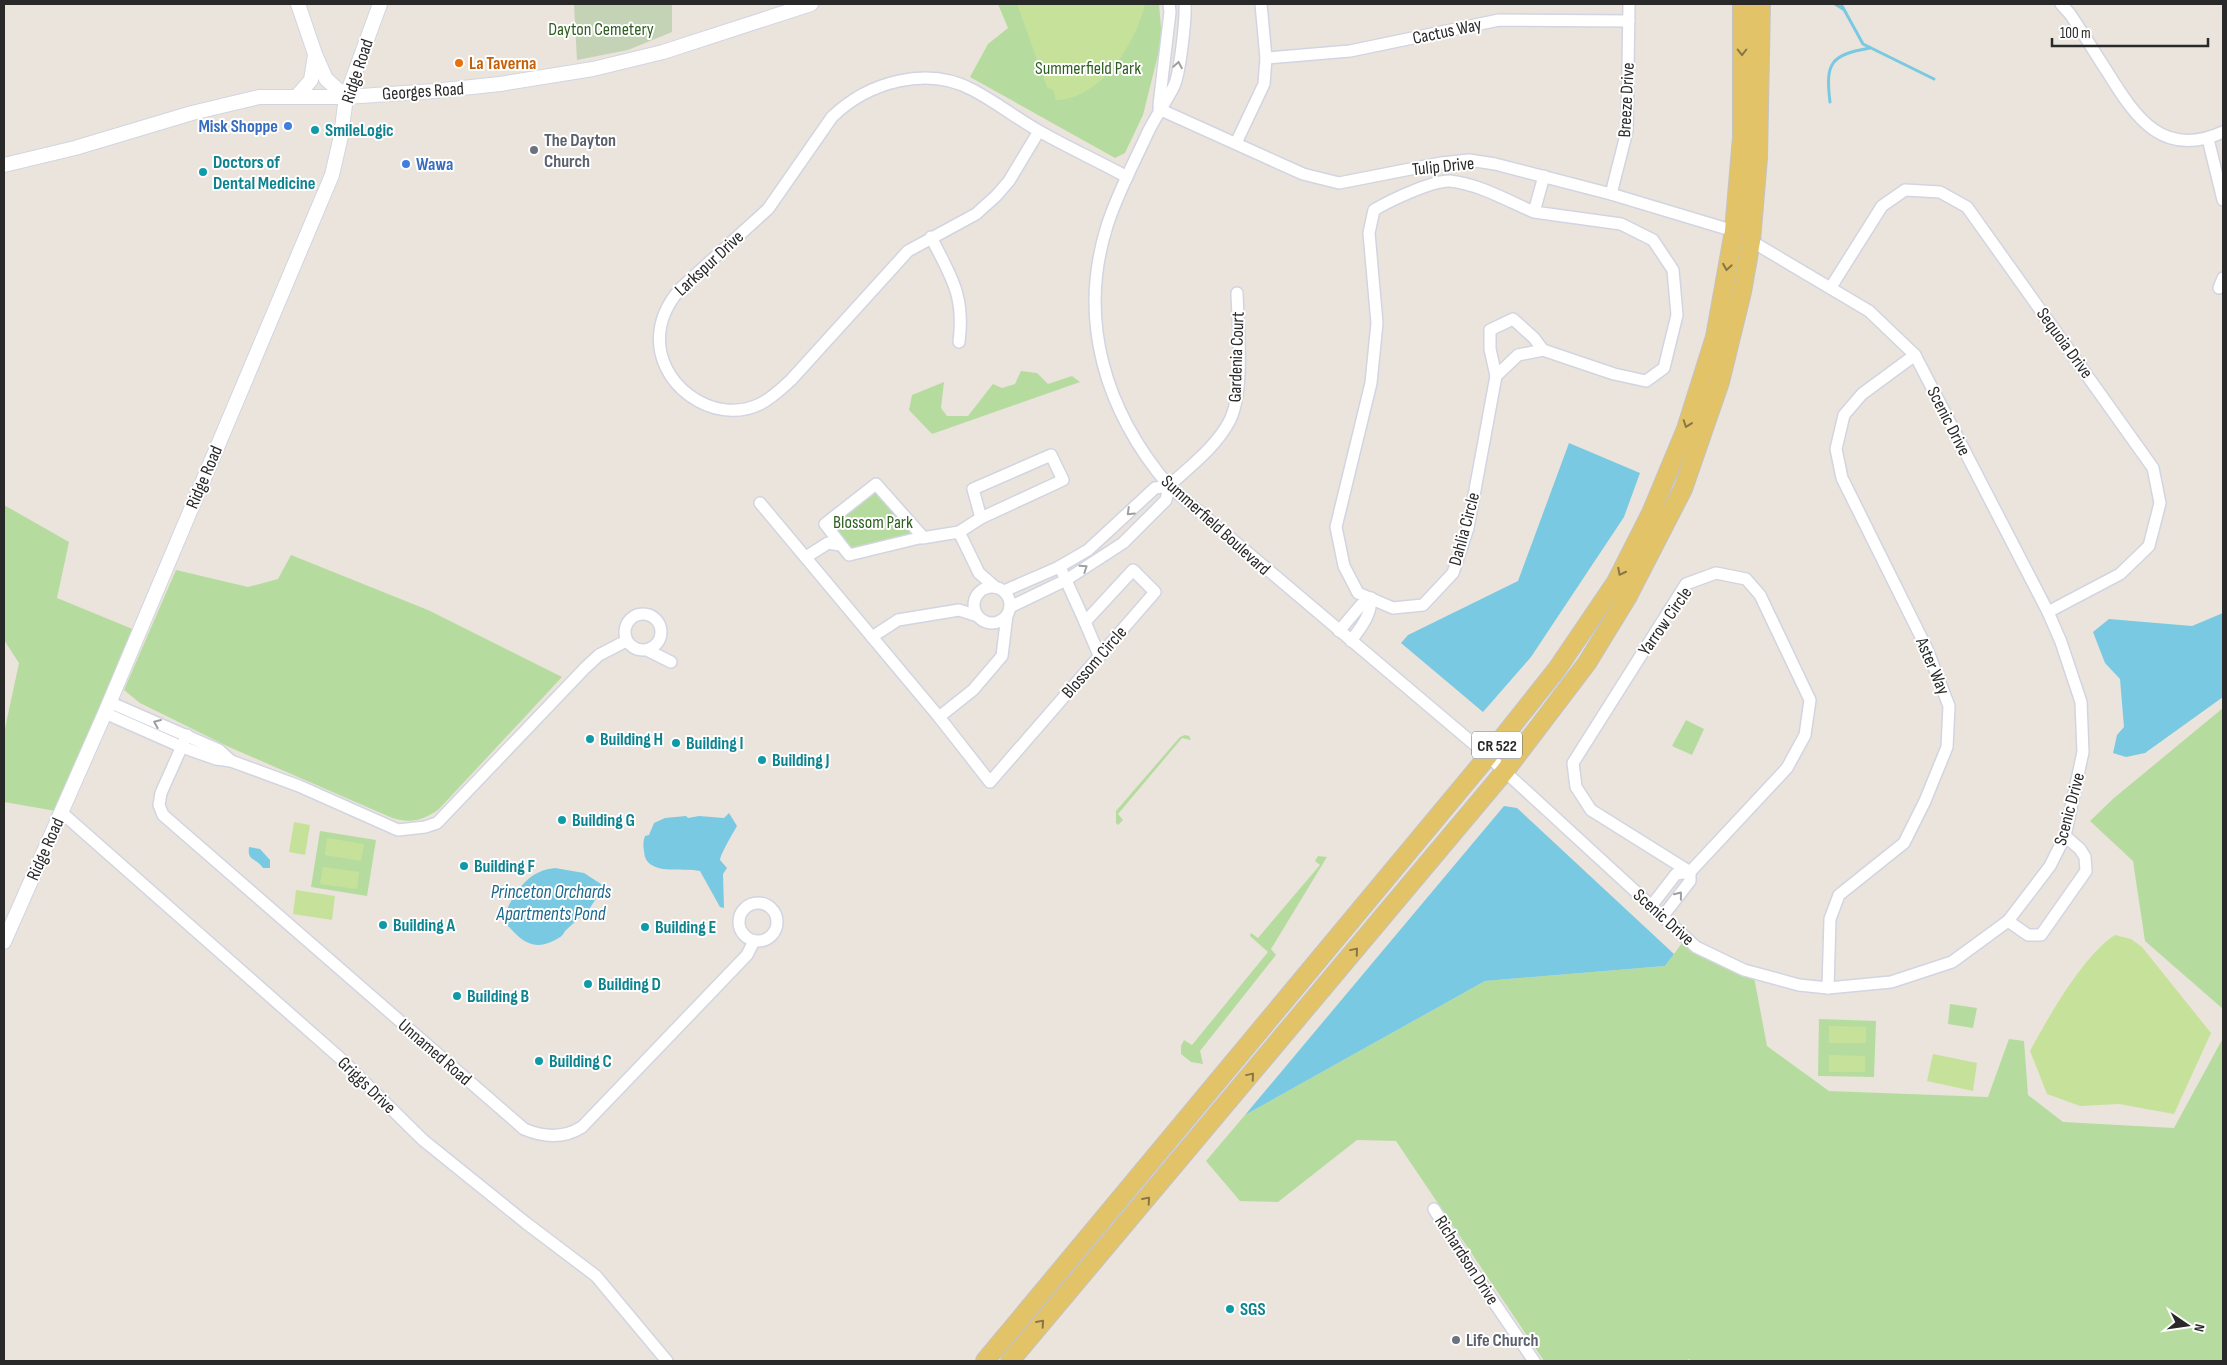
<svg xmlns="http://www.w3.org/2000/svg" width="2227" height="1365" viewBox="0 0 2227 1365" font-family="'Sofia Sans Condensed',sans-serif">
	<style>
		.green { fill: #b5dc9e }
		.cemetery { fill: #c4d2b5 }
		.pitch { fill: #c6e29a }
		.water { fill: #79c9e3 }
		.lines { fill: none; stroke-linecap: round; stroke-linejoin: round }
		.stream { stroke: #79c9e3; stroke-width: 3 }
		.minor-casing { stroke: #d2d5e1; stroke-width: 14 }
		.tertiary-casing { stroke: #d2d5e1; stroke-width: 16 }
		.primary-casing { stroke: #c3c3c3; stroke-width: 20 }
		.minor { stroke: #fff; stroke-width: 11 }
		.tertiary { stroke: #fff; stroke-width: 14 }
		.primary { stroke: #e3c368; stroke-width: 18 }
		.oneway { stroke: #867648 }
		.oneway2 { stroke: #9f9f9f }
		.food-dot { fill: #e8710a; stroke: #fff; stroke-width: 2 }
		.shop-dot { fill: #3f7fe0; stroke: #fff; stroke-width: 2 }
		.culture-dot { fill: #0f9aa8; stroke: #fff; stroke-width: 2 }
		.worship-dot { fill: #6b7280; stroke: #fff; stroke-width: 2 }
		.labels { text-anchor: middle; stroke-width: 4; stroke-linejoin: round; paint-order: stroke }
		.shield { fill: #fff; stroke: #696969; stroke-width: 1 }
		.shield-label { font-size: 16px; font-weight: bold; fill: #292929 }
		.park-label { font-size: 18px; fill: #2f5f20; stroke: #fff }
		.street-label { font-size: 18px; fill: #292929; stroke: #fff }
		.food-label { font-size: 18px; font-weight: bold; fill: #c56008; stroke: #fff; text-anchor: start }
		.shop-label { font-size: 18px; font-weight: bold; fill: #366cbe; stroke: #fff; text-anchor: end }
		.culture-label { font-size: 18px; font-weight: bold; fill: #0d838f; stroke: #fff; text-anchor: start }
		.worship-label { font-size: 18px; font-weight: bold; fill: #5b616d; stroke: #fff; text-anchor: start }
		.water-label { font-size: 19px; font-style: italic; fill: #1a688d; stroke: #fff }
	</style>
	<rect width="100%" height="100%" fill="#eae4dc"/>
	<g class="green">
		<polygon points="998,4 1159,4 1162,39 1143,115 1125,153 1115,158 970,77 988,44 1008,28"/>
		<polygon points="1021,371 1037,373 1048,384 1072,376 1080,382 932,434 909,410 912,395 944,382 941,408 947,416 968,416 993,384 1002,388 1015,384"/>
		<polygon points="877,491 912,533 852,551 833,525"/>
		<polygon points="4,505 69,542 57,598 135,630 56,811 4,802 4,733 19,663 4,640"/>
		<path d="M291 555 428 610 562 677 439 809C423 821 409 824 390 817L229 747 140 703 124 690 176 570 248 587 278 579Z"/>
		<polygon points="2223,708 2223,1009 2145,941 2133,861 2090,821 2114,798"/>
		<polygon points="1686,720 1704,729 1692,755 1672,746"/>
		<polygon points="1185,735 1189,736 1191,740 1182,738 1118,814 1123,820 1118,825 1116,823 1116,811 1180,737"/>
		<polygon points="320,831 376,840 367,896 311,887"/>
		<polygon points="1318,856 1327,857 1271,949 1276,955 1200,1051 1203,1064 1191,1062 1181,1054 1181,1046 1184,1040 1192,1045 1268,952 1250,936 1251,933 1258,938 1320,865 1315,861"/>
		<polygon points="1685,939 1754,977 1767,1046 1829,1091 1988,1097 2009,1039 2024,1041 2028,1095 2063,1122 2174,1128 2223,1038 2223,1361 1691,1361 1689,1359 1686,1361 1544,1361 1396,1141 1357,1140 1278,1202 1240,1201 1206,1161 1245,1115 1485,981 1665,966"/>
		<polygon points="1950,1004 1977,1008 1973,1028 1948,1024"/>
		<polygon points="1819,1019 1876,1021 1874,1077 1818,1076"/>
	</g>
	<polygon class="cemetery" points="574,4 672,4 672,32 628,50 577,60"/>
	<g class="pitch">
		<path d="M1017 4H1145C1136 43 1101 99 1056 100L1053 90 1047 87Z"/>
		<polygon points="294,822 310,825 305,855 289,852"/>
		<polygon points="327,838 364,844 361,861 325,855"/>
		<polygon points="323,867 359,872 357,889 320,884"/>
		<polygon points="296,890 335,896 332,920 293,914"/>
		<path d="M2115 935 2131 939 2142 947 2211 1033 2174 1114 2119 1104 2080 1106 2047 1094 2030 1051C2047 1019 2085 953 2115 935Z"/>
		<polygon points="1829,1026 1866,1027 1866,1043 1829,1043"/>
		<polygon points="1933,1054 1977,1063 1973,1091 1927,1081"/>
		<polygon points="1829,1055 1865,1056 1865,1072 1829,1072"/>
	</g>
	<g class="water">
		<polygon points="1569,443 1640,473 1624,517 1531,657 1483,712 1401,643 1408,635 1518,581"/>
		<polygon points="2223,613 2223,697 2145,753 2126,757 2113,753 2117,735 2124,727 2120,679 2105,663 2093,632 2109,619 2192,626"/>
		<polygon points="1504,806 1517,808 1674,954 1665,966 1485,981 1245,1115"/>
		<path d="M729 813 737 826C733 833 721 853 720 860L727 868 723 874 724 908 720 907 700 871C683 867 645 877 644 851 643 846 643 841 645 836L649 835 654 823 665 818 686 816 688 818 699 816 724 818Z"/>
		<path d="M249 847 260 849 270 860V868H263C256 857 247 862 249 847Z"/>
		<path d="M555 868 584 873 604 886 590 908 565 931C562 937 559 938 553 941 529 953 517 936 502 919 514 895 525 871 555 868Z"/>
	</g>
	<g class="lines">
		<g class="stream">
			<polyline points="1835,4 1843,9"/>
			<polyline points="1841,4 1863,44 1934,79"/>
			<path d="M1830 102C1825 62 1831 55 1870 48"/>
		</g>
		<g class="minor-casing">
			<g id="minor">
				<path d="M1185 4C1186 19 1180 73 1174 86 1166 102 1156 116 1148 132 1134 163 1117 194 1107 226 1077 321 1106 412 1169 486L1488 756 1696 947 1744 970 1799 985 1828 988 1891 982 1952 962 2008 921 2050 866 2065 836 2083 752 2081 702 2061 642 2048 612 1915 355 1869 311 1751 241"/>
				<path d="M2061 4 2070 14C2083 33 2095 53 2108 73 2136 118 2163 159 2223 132"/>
				<polyline points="1266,58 1350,51 1499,20 1629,21"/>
				<polyline points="1159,105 1170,12 1169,4"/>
				<polyline points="1159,109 1303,174 1339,183 1441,163 1469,160 1495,164 1611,194 1734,231"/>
				<path d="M1039 131 1009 181 996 196 976 214 908 251 791 380C781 389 772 398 760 404 713 427 653 383 660 331 662 314 671 299 682 287L768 209 832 117C868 82 927 65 973 90 996 102 1016 118 1039 131 1067 147 1098 161 1127 177"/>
				<polyline points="2208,139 2223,200"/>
				<polyline points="1236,143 1264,84 1266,58 1261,4"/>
				<polyline points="1611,194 1627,131 1629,4"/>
				<path d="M1534 212C1508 201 1479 184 1450 181 1433 180 1389 201 1374 210L1369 233 1377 323 1371 383 1336 527 1344 566 1358 593 1393 608 1423 605 1453 573 1468 528 1496 376 1518 355 1543 350 1614 374 1646 381 1664 368 1677 315 1673 270 1653 240 1621 224 1534 212 1544 176"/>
				<path d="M931 237C951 277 965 295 959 342"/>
				<polyline points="1831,287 1882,206 1905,190 1940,192 1967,207 2153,468 2160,503 2149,546 2120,574 2048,612"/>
				<polyline points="2219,288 2223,278"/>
				<polyline points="1496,376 1490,349 1490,330 1513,319 1534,338 1543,350"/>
				<polygon points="876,484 923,537 849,555 825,524"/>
				<path d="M1169 486C1189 467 1215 448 1229 422 1245 392 1238 328 1237 293"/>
				<polyline points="760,503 939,717"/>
				<polyline points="959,532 981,518 1063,480 1051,455 973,489 981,518"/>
				<polyline points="922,538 959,532 979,573 995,587"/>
				<polyline points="806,557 828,543 840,545"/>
				<circle cx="992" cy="605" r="18"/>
				<polyline points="1004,591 1057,568 1088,550 1155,488 1169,486"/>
				<polyline points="1010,607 1066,580 1123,543 1166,500 1169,486"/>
				<circle cx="643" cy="632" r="18"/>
				<polyline points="1007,615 1002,656 973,690 939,717 990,782 1155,592 1133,570 1085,622 1060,567"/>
				<polyline points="1085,622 1099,655"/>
				<path d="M1339 631 1361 605 1371 598C1371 616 1361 627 1351 641"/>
				<polyline points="872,637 898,620 959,610 978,616"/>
				<polyline points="647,650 671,662"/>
				<polyline points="109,702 219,750 231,761"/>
				<polyline points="105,713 182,747 216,759 231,761 299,786 398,830 425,827 437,823 585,668 599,655 626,641"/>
				<path d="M187 735 161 793 159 805 163 815 524 1129C543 1137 563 1139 582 1127L747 955 754 941"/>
				<polyline points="61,812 340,1058 423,1140 526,1223 596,1276 667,1361"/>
				<circle cx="758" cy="922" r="19"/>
				<polyline points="1652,905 1676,874 1690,872 1787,768 1805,735 1810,700 1760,595 1746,579 1716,573 1686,584 1573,763 1576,787 1591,810 1690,872"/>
				<polyline points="1663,916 1690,881 1690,872"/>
				<polyline points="2008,921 2028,935 2041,935 2086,871 2085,857 2080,849 2065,836"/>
				<polyline points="1828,988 1830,919 1839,895 1904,843 1925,801 1947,747 1949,706 1927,649 1842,478 1836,449 1844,415 1862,394 1915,355"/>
				<polyline points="1434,1209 1468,1264 1534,1361"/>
			</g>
		</g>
		<g class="tertiary-casing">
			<g id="tertiary">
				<polyline points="298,4 315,54 326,79 346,97"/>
				<polyline points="298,95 311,80 315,55"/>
				<polyline points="4,165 75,148 192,113 259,97 346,97 434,91 500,84 593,69 663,52 811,4"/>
				<polyline points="4,942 105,713 332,175 341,136 346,97 380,4"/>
			</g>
		</g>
		<g class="primary-casing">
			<g id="primary">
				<polyline points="985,1361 1488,756 1557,669 1616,582 1651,513 1686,429 1715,337 1734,231 1742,137 1742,4"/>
				<polyline points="1010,1361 1505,771 1587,663 1628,596 1683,489 1720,382 1742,292 1751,241 1758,158 1761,4"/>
			</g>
		</g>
		<use href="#minor" class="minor"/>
		<use href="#tertiary" class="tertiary"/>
		<use href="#primary" class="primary"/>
	</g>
	<defs><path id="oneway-chevron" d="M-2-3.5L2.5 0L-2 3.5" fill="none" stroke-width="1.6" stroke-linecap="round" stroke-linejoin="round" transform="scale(1.25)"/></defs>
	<g class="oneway">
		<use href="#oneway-chevron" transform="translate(1742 52) rotate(90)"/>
		<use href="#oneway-chevron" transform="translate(1727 267) rotate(100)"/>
		<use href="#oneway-chevron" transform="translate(1687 424) rotate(109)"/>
		<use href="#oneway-chevron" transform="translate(1621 572) rotate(117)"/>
		<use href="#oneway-chevron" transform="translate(1355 951) rotate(-50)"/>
		<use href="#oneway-chevron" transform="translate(1251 1076) rotate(-50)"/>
		<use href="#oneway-chevron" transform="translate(1147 1200) rotate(-49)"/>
		<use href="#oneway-chevron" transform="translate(1041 1323) rotate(-49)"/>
	</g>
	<g class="oneway2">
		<use href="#oneway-chevron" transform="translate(1178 65) rotate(-80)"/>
		<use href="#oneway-chevron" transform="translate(1130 512) rotate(136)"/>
		<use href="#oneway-chevron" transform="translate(1084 568) rotate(-34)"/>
		<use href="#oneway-chevron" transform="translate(157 723) rotate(-157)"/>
		<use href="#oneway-chevron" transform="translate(1679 895) rotate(-52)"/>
	</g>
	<circle class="food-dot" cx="459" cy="63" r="5"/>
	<g class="shop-dot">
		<circle cx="288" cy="126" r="5"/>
		<circle cx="406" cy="164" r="5"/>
	</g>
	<g class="culture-dot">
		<circle cx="315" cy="130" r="5"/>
		<circle cx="203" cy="172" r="5"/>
		<circle cx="590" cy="739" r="5"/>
		<circle cx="676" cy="743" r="5"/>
		<circle cx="762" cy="760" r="5"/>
		<circle cx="562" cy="820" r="5"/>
		<circle cx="464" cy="866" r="5"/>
		<circle cx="383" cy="925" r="5"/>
		<circle cx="645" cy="927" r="5"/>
		<circle cx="588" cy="984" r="5"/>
		<circle cx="457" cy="996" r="5"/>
		<circle cx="539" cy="1061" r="5"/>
		<circle cx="1230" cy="1309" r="5"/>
	</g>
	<g class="worship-dot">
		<circle cx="534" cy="150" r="5"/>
		<circle cx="1456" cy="1340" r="5"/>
	</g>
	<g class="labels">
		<rect class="shield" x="1472" y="731.5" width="50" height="27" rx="4"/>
		<g class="shield-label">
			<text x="1497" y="751">CR 522</text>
		</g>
		<g class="park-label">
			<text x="601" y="35">Dayton Cemetery</text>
			<text x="1088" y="74">Summerfield Park</text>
			<text x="873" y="528">Blossom Park</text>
		</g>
		<g class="street-label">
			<text transform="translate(1447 31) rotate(-12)" y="6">Cactus Way</text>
			<text transform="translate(357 71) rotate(-72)" y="6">Ridge Road</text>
			<text transform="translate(423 91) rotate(-4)" y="6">Georges Road</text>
			<text transform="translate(1626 100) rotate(-87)" y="6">Breeze Drive</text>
			<text transform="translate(1443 166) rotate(-6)" y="6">Tulip Drive</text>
			<text transform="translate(709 263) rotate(-43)" y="6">Larkspur Drive</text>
			<text transform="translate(2065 343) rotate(54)" y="6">Sequoia Drive</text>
			<text transform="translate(1236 357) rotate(-88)" y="6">Gardenia Court</text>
			<text transform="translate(1949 421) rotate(63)" y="6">Scenic Drive</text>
			<text transform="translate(204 477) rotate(-67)" y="6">Ridge Road</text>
			<text transform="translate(1216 525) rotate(42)" y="6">Summerfield Boulevard</text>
			<text transform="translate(1464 529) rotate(-75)" y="6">Dahlia Circle</text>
			<text transform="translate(1665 621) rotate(-55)" y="6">Yarrow Circle</text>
			<text transform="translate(1094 662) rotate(-49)" y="6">Blossom Circle</text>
			<text transform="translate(1933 666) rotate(67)" y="6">Aster Way</text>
			<text transform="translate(2069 809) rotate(-75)" y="6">Scenic Drive</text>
			<text transform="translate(45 849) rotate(-66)" y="6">Ridge Road</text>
			<text transform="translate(1664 917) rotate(42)" y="6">Scenic Drive</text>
			<text transform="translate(435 1052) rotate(41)" y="6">Unnamed Road</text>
			<text transform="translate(367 1085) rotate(44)" y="6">Griggs Drive</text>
			<text transform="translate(1467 1260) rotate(57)" y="6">Richardson Drive</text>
		</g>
		<g class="food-label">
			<text x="469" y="69">La Taverna</text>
		</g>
		<g class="shop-label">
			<text x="278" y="132">Misk Shoppe</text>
			<text x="416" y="170" text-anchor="start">Wawa</text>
		</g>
		<g class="culture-label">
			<text x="325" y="136">SmileLogic</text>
			<text x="213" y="168">Doctors of<tspan x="213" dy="21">Dental Medicine</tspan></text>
			<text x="600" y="745">Building H</text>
			<text x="686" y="749">Building I</text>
			<text x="772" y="766">Building J</text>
			<text x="572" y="826">Building G</text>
			<text x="474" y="872">Building F</text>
			<text x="393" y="931">Building A</text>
			<text x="655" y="933">Building E</text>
			<text x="598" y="990">Building D</text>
			<text x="467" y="1002">Building B</text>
			<text x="549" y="1067">Building C</text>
			<text x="1240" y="1315">SGS</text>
		</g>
		<g class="worship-label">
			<text x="544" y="146">The Dayton<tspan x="544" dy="21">Church</tspan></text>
			<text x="1466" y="1346">Life Church</text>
		</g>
		<g class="water-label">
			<text x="551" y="898">Princeton Orchards<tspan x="551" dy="22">Apartments Pond</tspan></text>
		</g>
	</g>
	<rect width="2227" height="1365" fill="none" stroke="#292929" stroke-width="10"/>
	<g transform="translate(2187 1325) rotate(103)" stroke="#ffffff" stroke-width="4" paint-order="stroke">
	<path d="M0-4L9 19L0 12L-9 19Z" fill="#292929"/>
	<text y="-8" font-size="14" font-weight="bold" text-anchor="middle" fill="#292929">N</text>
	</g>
	<path d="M2052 38v8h156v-8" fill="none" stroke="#292929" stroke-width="2.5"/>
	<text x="2060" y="38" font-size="15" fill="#292929" stroke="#ffffff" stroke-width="4" paint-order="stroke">100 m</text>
</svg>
